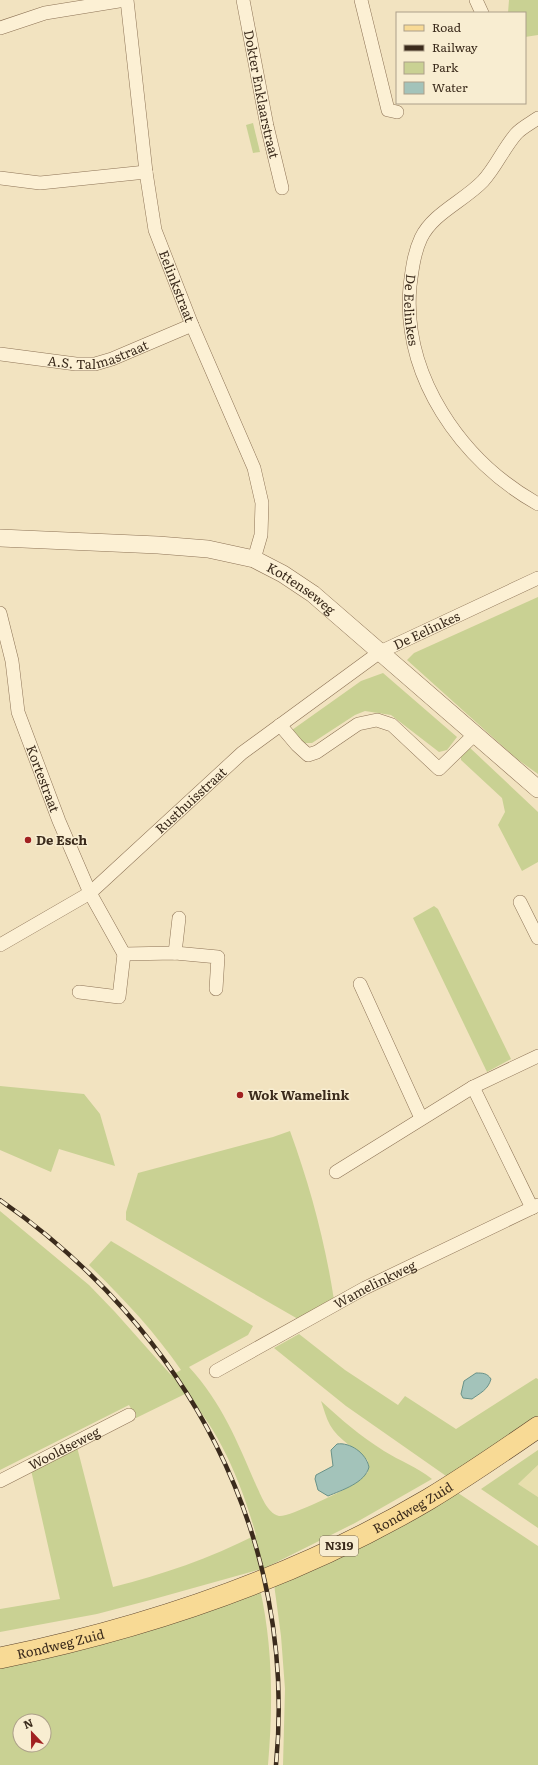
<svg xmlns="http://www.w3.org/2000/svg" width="538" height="1765" viewBox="0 0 538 1765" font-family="Literata,serif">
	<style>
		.farmland { fill: #e8dfad }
		.green { fill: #c9d193; fill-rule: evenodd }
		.water { fill: #a3c3ba; stroke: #699288 }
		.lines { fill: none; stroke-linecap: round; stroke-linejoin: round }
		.minor-casing { stroke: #8d7356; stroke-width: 14 }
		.tertiary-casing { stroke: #8d7356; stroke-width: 18 }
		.primary-casing { stroke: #5a412b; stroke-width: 22 }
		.minor { stroke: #fcf0d4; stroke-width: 13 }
		.tertiary { stroke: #fcf0d4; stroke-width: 17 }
		.primary { stroke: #f8da95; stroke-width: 21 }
		.rail-casing { stroke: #3b2b1c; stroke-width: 4.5 }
		.rail { stroke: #f8edd1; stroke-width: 3; stroke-dasharray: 9; stroke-linecap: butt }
		.poi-dot { fill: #a12121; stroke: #f8edd1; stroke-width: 1.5 }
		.labels { text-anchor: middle; stroke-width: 3; stroke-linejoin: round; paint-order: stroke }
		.shield { fill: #f8edd1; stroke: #746552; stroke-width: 1 }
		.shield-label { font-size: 12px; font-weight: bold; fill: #3b2b1c }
		.street-label { font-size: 13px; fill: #3b2b1c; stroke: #f8edd1 }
		.poi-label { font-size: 13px; font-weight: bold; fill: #3b2b1c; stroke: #f8edd1; text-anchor: start }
	</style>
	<rect width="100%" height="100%" fill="#f2e3c0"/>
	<polygon class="farmland" points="538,1465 538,1497 518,1484"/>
	<g class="green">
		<polygon points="509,0 538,0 538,35 525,37 525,13 508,13"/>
		<polygon points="253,123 260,152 253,153 246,125"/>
		<polygon points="538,597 538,774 517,759 407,660 414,653"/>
		<polygon points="383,673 457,737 447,750 439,752 391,715 365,711 355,715 312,743 301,743 292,730 361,681"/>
		<polygon points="468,746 538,812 538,862 522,871 498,825 505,812 502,798 461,760 461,755"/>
		<polygon points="434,906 438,909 511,1059 487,1072 413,918"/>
		<polygon points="0,1086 84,1094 100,1114 115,1166 59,1149 51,1172 0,1150"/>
		<path d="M290 1131C310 1186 325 1241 334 1300L298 1319 126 1220V1212L138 1173 273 1137Z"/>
		<path d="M0 1211 89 1285 115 1312 171 1375 181 1370C154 1331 123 1298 89 1265L111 1241 253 1326 248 1335 189 1367C222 1403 237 1441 256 1485 261 1495 267 1513 279 1516 287 1518 345 1490 354 1484 359 1481 364 1476 368 1472V1461C357 1449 338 1440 330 1425 326 1418 324 1409 321 1401 343 1421 359 1435 384 1451 400 1461 417 1467 432 1479L355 1523 265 1568 154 1599 97 1614 0 1632V1609L60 1599 31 1470 77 1447 113 1587C162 1575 210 1558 256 1535 243 1488 220 1429 185 1394L136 1418 129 1405 0 1470Z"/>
		<polygon points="299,1334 345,1370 398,1405 405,1396 456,1429 536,1378 538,1379 538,1417 449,1478 346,1406 274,1348"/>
		<polygon points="538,1450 538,1465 518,1484 538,1497 538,1528 481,1489"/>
		<polygon points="455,1491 538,1546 538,1765 283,1765 285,1689 281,1636 274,1584"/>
		<path d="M260 1589C273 1646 273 1707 268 1765H0V1663ZM20 1721H44V1745H20Z"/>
	</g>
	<g class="water">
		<path d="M476 1373C483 1373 487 1373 491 1379 488 1390 480 1393 472 1399L463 1398 461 1394 464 1381Z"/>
		<path d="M337 1444C350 1442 366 1453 369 1467 365 1483 342 1490 328 1496L318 1490 315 1479 316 1475 333 1466 331 1450Z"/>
	</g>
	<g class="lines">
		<g class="minor-casing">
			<g id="minor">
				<path id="s1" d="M127 0 146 172 155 230 192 325 254 468 262 503 261 535 254 559"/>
				<path id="s2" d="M243 0 267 126 282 188"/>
				<polyline points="361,0 388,110 397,112"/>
				<polyline points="476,0 482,13"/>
				<polyline points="0,28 45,13 125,0"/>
				<path id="s3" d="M538 118C531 123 521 128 516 134 503 149 496 167 483 181 464 201 433 213 421 238 414 253 412 270 410 286 402 376 461 461 538 504"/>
				<polyline points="0,178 40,183 146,172"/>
				<path id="s4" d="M0 354 76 364H95L112 359 192 325"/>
				<path id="s5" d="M0 613 12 661 18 712 59 821 90 893 124 954 175 953 218 957 216 989"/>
				<polyline points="280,725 297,745 308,755 317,752 358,724 377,720 392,725 439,769 475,734"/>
				<polyline points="520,902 538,938"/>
				<path id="s6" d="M0 945 90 893 242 753 380 652 538 578"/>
				<polyline points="175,953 179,918"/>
				<polyline points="360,984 421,1118"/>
				<polyline points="79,992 119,997 124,954"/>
				<polyline points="473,1087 532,1208"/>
				<polyline points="336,1172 473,1087 538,1056"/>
				<path id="s7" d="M216 1371 365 1288 538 1205"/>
				<path id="s8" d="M0 1481 129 1415"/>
			</g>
		</g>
		<g class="tertiary-casing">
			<g id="tertiary">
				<path id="s9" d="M0 538 158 545 208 549 254 559 283 574 313 594 538 789"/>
			</g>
		</g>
		<g class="primary-casing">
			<g id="primary">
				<path id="s10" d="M0 1658C150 1627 297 1577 429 1499 467 1476 502 1452 538 1427"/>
			</g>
		</g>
		<use href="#minor" class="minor"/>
		<use href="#tertiary" class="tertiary"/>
		<use href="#primary" class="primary"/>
		<g class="rail-casing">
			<path id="rail" d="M0 1200C186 1329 298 1536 276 1765"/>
		</g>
		<use href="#rail" class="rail"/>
	</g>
	<g class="poi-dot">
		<circle cx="28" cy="840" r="4"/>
		<circle cx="240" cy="1095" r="4"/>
	</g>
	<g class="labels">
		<rect class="shield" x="320" y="1536" width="38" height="20" rx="3"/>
		<g class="shield-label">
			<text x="339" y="1550">N319</text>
		</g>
		<g class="street-label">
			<text dy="5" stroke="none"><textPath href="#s2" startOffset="96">Dokter Enklaarstraat</textPath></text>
			<text dy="5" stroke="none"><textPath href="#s1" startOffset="292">Eelinkstraat</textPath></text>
			<text dy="5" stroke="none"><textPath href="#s3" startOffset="243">De Eelinkes</textPath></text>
			<text dy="5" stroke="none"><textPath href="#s4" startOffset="100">A.S. Talmastraat</textPath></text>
			<text dy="5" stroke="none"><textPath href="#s9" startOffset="311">Kottenseweg</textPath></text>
			<text dy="5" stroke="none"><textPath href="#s6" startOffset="533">De Eelinkes</textPath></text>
			<text dy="5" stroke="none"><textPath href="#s5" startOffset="172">Kortestraat</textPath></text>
			<text dy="5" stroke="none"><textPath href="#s6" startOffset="241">Rusthuisstraat</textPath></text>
			<text dy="5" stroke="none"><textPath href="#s7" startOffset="181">Wamelinkweg</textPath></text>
			<text dy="5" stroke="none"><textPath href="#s8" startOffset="72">Wooldseweg</textPath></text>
			<text dy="5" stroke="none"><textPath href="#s10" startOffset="441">Rondweg Zuid</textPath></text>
			<text dy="5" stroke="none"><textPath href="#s10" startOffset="62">Rondweg Zuid</textPath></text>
		</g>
		<g class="poi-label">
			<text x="36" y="845">De Esch</text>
			<text x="248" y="1100">Wok Wamelink</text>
		</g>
	</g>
	<rect x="396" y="12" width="130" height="92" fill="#f8edd1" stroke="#ac9f89"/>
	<rect x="404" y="25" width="20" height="6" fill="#f8da95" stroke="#ac9f89"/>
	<text x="432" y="32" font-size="12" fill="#3b2b1c">Road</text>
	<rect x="404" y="45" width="20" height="6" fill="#3b2b1c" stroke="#ac9f89"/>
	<text x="432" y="52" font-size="12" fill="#3b2b1c">Railway</text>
	<rect x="404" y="62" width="20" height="12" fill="#c9d193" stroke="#ac9f89"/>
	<text x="432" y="72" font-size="12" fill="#3b2b1c">Park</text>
	<rect x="404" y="82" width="20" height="12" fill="#a3c3ba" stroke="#ac9f89"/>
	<text x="432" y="92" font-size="12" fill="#3b2b1c">Water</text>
	<g transform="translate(32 1733) rotate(338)"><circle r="19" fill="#f8edd1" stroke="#ac9f89"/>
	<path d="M0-3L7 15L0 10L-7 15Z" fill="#a12121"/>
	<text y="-6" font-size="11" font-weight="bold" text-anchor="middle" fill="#3b2b1c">N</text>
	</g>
</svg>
